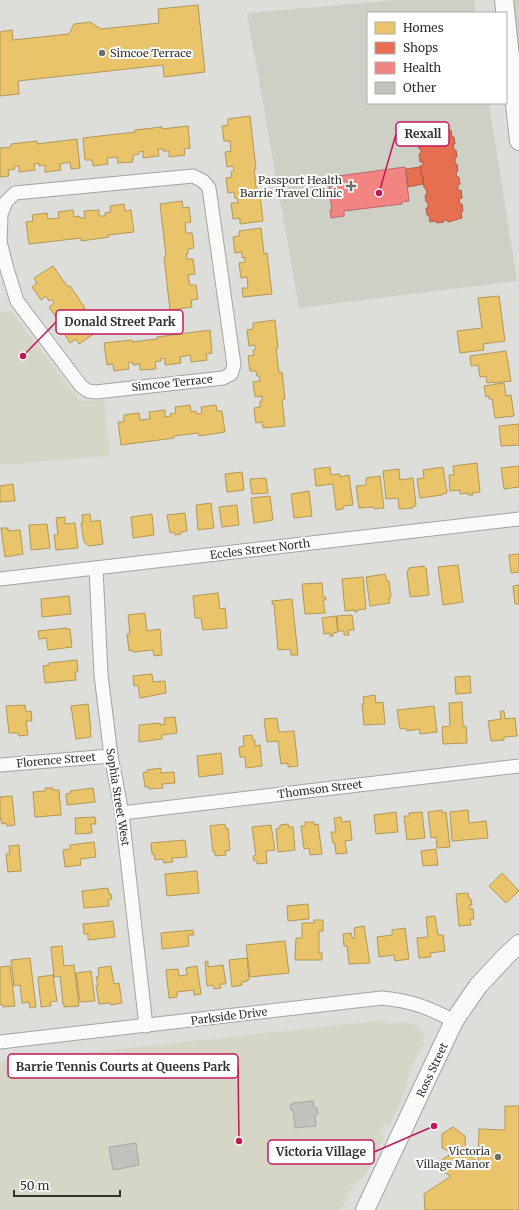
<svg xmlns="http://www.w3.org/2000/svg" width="519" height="1210" viewBox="0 0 519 1210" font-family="Merriweather,serif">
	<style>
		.built { fill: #cfd0c5 }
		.green { fill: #d5d6c6 }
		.homes { fill: #e9c46a; stroke: #b29858 }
		.shops { fill: #e76f51; stroke: #b15d47 }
		.health { fill: #f28482; stroke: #b86b69 }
		.building { fill: #c1c1be; stroke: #a8a8a5 }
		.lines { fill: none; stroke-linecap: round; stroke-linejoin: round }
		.street-casing { stroke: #a3a3a0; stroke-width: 15 }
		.secondary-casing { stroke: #a3a3a0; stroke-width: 20 }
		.street { stroke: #fafaf9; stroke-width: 13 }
		.secondary { stroke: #fafaf9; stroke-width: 18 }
		.poi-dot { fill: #6e6e6a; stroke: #fff; stroke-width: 1.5 }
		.labels { text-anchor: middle; stroke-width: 4; stroke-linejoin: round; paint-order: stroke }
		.poi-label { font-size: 11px; fill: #32322f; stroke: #fff; text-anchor: end }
		.street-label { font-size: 11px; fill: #32322f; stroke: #fff }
		.leader { fill: none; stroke: #c2185b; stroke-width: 1.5 }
		.callout-dot { fill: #c2185b; stroke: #fff; stroke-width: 1.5 }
		.callout { fill: #fff; stroke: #c2185b; stroke-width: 1.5 }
		.callout-label { font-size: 12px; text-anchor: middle; font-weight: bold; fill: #32322f }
	</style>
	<rect width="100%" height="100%" fill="#ddddd9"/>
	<g class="built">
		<polygon points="396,0 474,0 476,13 368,13 368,103 489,103 517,281 299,308 247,13"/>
		<polygon points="512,0 519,0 519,50"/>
	</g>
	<g class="green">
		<polygon points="11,311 80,401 104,400 110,456 0,465 0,312"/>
		<path d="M386 1020 387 1023C402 1022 414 1019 423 1032L424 1043 411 1068 401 1102 389 1126 384 1124 379 1133 385 1136 365 1175 352 1187 341 1210H0V1062Z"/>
	</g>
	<g class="homes">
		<polygon points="198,5 205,72 164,77 163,65 18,81 19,94 0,96 0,32 12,30 13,40 69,34 74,24 90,22 101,29 159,23 158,9"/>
		<polygon points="250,116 256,169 254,169 257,194 260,194 263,221 240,224 240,218 233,219 231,203 238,203 237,198 235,198 234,192 228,193 226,178 232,177 231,172 234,171 233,166 227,167 225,152 231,151 230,141 224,141 222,126 228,125 228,119"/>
		<polygon points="188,126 190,148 184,149 185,155 169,157 169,151 163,151 163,149 158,149 159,156 143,158 143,151 139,152 139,154 133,155 133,162 118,163 117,157 107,158 108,164 93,166 92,160 85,160 83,138 135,132 135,130 162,127 162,129"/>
		<polygon points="77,139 80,168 71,169 70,162 60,164 61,170 45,172 45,165 39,166 39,163 34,164 35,170 19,172 19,166 14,166 15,169 8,170 9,176 0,177 0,148 11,147 11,144 37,141 37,144"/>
		<polygon points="182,201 183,208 189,207 191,222 185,223 186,233 192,233 194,248 188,249 188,254 186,254 187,259 193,259 195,274 188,275 190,285 196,285 198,299 191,300 192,307 170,310 164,257 166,256 160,204"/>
		<polygon points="124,204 125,211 131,210 134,232 108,235 109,237 81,241 81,238 29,244 26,222 33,221 32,215 47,213 48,219 59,218 58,212 73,210 74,217 79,216 80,218 85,218 84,211 99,210 99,216 105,216 105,213 111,212 110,206"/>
		<polygon points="261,228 264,254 267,253 272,294 243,297 242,288 248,288 247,277 241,278 239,263 245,262 245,257 242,258 242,252 235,253 233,237 239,236 239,231"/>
		<polygon points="53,266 68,287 70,286 85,308 83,309 98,331 79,344 76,339 70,343 62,330 67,326 64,321 66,320 63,316 58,320 49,307 54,303 52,299 49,301 46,296 41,300 32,287 37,283 34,278"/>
		<polygon points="499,296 505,341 483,344 484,350 460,353 457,331 482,328 478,298"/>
		<polygon points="275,320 278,348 276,348 279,373 282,372 285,399 282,400 285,426 263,428 262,422 256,423 254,408 260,407 260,401 262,401 262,396 255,397 253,382 260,381 259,376 257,376 256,371 250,371 248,356 254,355 253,350 256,349 255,345 249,346 247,330 253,329 253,323"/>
		<polygon points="210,330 212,353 206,354 207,360 191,362 190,355 180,357 181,363 165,365 165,358 160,359 161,361 155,362 156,369 140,370 140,364 133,365 133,362 128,363 129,369 114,371 113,364 107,365 104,343 132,340 132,342 157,339 157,337"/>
		<polygon points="506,351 511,381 494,383 494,382 487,383 486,376 480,377 478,365 471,366 470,356"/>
		<polygon points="504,383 506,396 511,395 514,416 495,418 492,399 489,399 489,396 486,397 484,386"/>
		<polygon points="190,405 191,412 196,411 197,414 202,413 201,407 216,405 217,411 222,411 225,432 199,436 198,433 174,436 174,438 121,445 118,422 124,422 124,415 139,413 140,420 150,419 149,412 165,410 165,417 171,416 170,414 176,413 175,407"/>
		<polygon points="519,424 519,445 501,446 499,426"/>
		<polygon points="477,463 480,492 472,493 473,495 468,495 468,493 460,494 460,490 450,491 449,475 454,475 453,466"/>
		<polygon points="519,466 519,487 504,489 501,468"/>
		<polygon points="330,467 331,475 340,474 340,477 349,475 353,505 343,506 343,509 336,510 333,484 316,486 314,469"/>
		<polygon points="443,467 447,493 442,494 442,495 420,498 417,479 424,478 423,470"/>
		<polygon points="399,469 400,480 413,478 416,506 413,506 413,508 399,509 398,498 386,499 383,471"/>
		<polygon points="242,472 244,490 227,492 225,474"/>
		<polygon points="380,476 384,508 374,509 374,507 359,508 356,486 366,485 366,478"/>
		<polygon points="266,478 268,493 252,494 250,479"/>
		<polygon points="13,484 15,501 0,502 0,486"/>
		<polygon points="309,491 312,516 294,518 291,494"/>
		<polygon points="270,496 273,520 254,523 251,498"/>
		<polygon points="211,503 214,528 198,530 196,505"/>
		<polygon points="237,505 239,525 222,527 219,507"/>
		<polygon points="185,513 187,531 181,532 181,534 175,535 174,532 170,533 167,515"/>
		<polygon points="90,514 91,522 100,520 103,544 89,546 84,542 81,523 83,523 82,515"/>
		<polygon points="152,514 154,535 133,538 131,517"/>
		<polygon points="65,517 65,524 75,523 78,548 56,550 54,535 58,534 56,518"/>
		<polygon points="47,524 50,548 31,550 29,525"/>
		<polygon points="1,528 8,528 8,531 20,530 23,554 5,557"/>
		<polygon points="519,554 519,572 511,573 509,555"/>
		<polygon points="458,565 463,602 443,605 438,567"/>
		<polygon points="424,566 424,568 426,568 429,595 410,597 407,571 409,570 409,568"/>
		<polygon points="385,574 387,581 389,581 391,597 389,598 390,603 370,606 366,577"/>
		<polygon points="363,577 366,609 357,610 357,612 355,612 355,610 345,611 342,579"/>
		<polygon points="322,583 323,597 326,597 326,600 323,600 325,613 305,614 302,584"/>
		<polygon points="519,585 519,604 515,604 513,586"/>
		<polygon points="218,593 220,609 225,608 227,628 203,630 201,618 195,618 193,596"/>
		<polygon points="69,596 71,614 42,617 41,599"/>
		<polygon points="292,599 298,655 291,655 290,649 278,650 274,604 272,604 272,601"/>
		<polygon points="145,613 147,631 160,629 162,655 154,656 153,650 133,652 132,650 129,651 127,634 130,634 128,615"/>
		<polygon points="352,615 354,630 348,630 349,635 344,635 344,631 338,631 337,616"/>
		<polygon points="336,616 338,632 333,633 333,636 330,636 330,633 324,634 322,618"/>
		<polygon points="66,628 66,629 70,629 72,647 48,650 46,638 39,639 38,631"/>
		<polygon points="77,660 78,672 75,672 76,680 45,683 43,666 49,665 49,663"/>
		<polygon points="152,674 153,682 165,681 166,693 140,698 138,685 134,686 133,676"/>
		<polygon points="470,676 471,693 456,694 455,677"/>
		<polygon points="375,695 376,703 383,702 385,724 364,725 362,704 364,704 363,697"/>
		<polygon points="462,702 463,726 466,726 467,743 443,744 442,727 450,726 449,703"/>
		<polygon points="88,704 91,730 90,730 91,737 76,739 71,706"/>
		<polygon points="25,705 26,712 31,711 32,721 26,721 28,735 19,736 18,733 9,733 6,706"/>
		<polygon points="434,706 437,732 420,734 419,729 407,731 406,728 400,729 397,710"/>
		<polygon points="500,711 504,711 505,719 515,718 517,736 504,737 504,740 491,741 488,721 501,719"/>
		<polygon points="175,717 177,733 162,735 162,739 139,742 139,725 160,723 160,725 165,724 164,718"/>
		<polygon points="277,718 279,732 294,731 298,766 288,767 288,763 281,764 278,741 267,742 264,719"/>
		<polygon points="252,735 253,740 255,740 255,746 260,745 262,766 246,768 245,757 240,757 239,747 244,746 243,736"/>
		<polygon points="221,753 223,774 199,777 197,756"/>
		<polygon points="161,768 161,773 174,772 175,783 162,784 163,788 149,789 149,787 145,787 143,773 147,772 147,770"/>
		<polygon points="45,788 53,788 53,790 59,790 61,815 35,817 33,792 45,791"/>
		<polygon points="93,788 95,802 67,805 66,794 71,793 70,791"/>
		<polygon points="12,796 15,825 7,826 6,823 2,824 0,816 0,797"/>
		<polygon points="442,810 442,813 446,812 450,847 437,848 436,837 431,838 428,812"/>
		<polygon points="468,810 469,823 486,821 488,838 452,841 450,812"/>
		<polygon points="396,812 398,832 376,834 374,815"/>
		<polygon points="422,812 425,838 407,840 404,816 409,816 409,813"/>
		<polygon points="95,817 96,824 91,824 92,833 76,834 75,818"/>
		<polygon points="341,817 342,822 350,821 352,840 345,841 347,853 336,854 335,843 333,843 331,832 336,832 334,818"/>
		<polygon points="305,822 314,822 314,825 318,824 322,854 310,855 309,848 304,849 301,826 305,826"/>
		<polygon points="225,824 226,829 228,828 230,850 225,851 226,855 215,856 215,851 213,852 210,826"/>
		<polygon points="288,824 289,827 293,827 295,850 278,852 276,829 280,828 280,825"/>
		<polygon points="271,825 275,850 266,851 267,863 257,864 257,861 254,861 253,856 256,855 252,827"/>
		<polygon points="185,840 187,857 172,858 173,862 164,863 163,859 155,860 154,854 152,854 151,843"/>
		<polygon points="94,842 96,857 80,859 81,865 65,867 63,850 70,849 70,845"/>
		<polygon points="19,845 21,871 8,872 6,854 10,854 9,846"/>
		<polygon points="436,849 438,865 423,866 421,851"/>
		<polygon points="197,871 199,893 167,896 165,874"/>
		<polygon points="502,873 519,891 506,903 489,886"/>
		<polygon points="108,888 109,894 111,894 112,899 108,900 109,906 84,908 82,891"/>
		<polygon points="468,893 469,899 471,899 472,905 469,905 470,909 473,909 474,919 470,919 471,925 459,926 456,894"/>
		<polygon points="308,904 309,919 288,921 287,906"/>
		<polygon points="435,916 438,935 443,935 445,951 430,953 431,957 419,958 417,938 428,937 426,917"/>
		<polygon points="314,920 323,920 323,931 319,931 319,953 322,953 322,960 295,960 296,938 302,938 302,923 314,923"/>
		<polygon points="113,921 115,937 88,940 88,934 84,934 83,924"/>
		<polygon points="364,926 370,963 349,964 347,946 344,946 343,934 351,933 352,938 355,938 354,928"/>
		<polygon points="405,928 409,959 395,961 394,955 379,957 377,937 392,935 392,930"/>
		<polygon points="193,930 194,935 188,935 189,946 162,949 161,933"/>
		<polygon points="285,941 289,973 250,977 246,945"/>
		<polygon points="62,946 64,966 74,965 79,1006 64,1007 64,1004 63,1004 60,976 54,977 51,947"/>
		<polygon points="30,958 36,1007 30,1008 29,1002 22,1003 20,985 14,986 11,960"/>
		<polygon points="247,958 249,980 247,980 247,981 242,982 242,985 232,987 229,960"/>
		<polygon points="208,961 208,967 223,965 226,984 220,984 221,988 214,989 213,985 207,986 205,962"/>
		<polygon points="10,966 15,1006 3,1007 3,1005 0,1005 0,967"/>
		<polygon points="111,966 114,984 119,983 122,1003 111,1005 110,1003 99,1004 96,986 98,986 96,977 99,976 98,968"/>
		<polygon points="197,966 201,994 194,995 194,990 177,992 177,997 169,998 166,970 178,969 179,976 187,975 186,968"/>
		<polygon points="91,971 95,1001 80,1002 76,973"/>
		<polygon points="53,975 57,1001 50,1002 51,1006 41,1007 38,977"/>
		<polygon points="505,1106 519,1106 519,1210 425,1210 424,1194 451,1176 438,1169 438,1162 453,1153 442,1148 442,1134 453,1127 465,1136 466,1153 478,1162 479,1129 505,1130"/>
	</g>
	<g class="shops">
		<polygon points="444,129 444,131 451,130 452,137 454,137 455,144 453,144 454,150 456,150 457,157 455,158 455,164 457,164 458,171 456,172 457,177 459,177 460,184 458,185 458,191 461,190 462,198 459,199 460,204 462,204 463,211 461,212 462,218 448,222 447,220 443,220 444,222 437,223 436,221 430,222 429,215 427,215 426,208 428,208 428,202 426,202 425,195 427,195 426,188 424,188 423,176 421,176 420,166 423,165 423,162 420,162 419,154 421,153 421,149 419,149 418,141 420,140 420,134 433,130 434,132 437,132 437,130"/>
		<polygon points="420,167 421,176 423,176 423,184 408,187 406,169"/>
	</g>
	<polygon class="health" points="405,167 409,201 402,202 402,204 344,211 344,216 331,218 330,210 332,210 328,179 339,178 338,176"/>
	<g class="building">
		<polygon points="313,1101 314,1108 317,1108 318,1114 315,1115 316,1126 295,1128 293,1109 291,1110 290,1105 292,1105 292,1103"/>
		<polygon points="136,1143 139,1165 113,1170 109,1147"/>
	</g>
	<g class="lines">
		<g class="street-casing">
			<g id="street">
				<polygon points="193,176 203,181 209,188 234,365 231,374 223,378 96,392 88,391 81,386 17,301 7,269 0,242 1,214 6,202 15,193"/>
				<polyline points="96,568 101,675 111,756 122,813 146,1026"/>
				<polyline points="0,579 519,519"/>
				<polyline points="0,765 111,756"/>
				<polyline points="122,813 519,766"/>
				<path d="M0 1042 382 998C411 1001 428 1007 454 1021"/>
			</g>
		</g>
		<g class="secondary-casing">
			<g id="secondary">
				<polyline points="504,0 519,141"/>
				<polyline points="365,1210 454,1021 478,986 507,955 519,944"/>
			</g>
		</g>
		<use href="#street" class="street"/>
		<use href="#secondary" class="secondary"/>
	</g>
	<g class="poi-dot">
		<circle cx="102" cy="53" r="4"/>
		<path d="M349 180h4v4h4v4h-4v4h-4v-4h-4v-4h4z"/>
		<circle cx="498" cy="1157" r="4"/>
	</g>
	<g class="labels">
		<g class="poi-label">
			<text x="110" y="57" text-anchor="start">Simcoe Terrace</text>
			<text x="342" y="184">Passport Health<tspan x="342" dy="13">Barrie Travel Clinic</tspan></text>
			<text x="490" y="1155">Victoria<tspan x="490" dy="13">Village Manor</tspan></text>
		</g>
		<g class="street-label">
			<text transform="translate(172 383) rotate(-6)" y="4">Simcoe Terrace</text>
			<text transform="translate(260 549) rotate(-7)" y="4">Eccles Street North</text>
			<text transform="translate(56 760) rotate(-5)" y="4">Florence Street</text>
			<text transform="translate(320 789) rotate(-7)" y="4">Thomson Street</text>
			<text transform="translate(118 797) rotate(81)" y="4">Sophia Street West</text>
			<text transform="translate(229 1016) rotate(-7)" y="4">Parkside Drive</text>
			<text transform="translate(432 1070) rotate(-65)" y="4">Ross Street</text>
		</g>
	</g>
	<path class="leader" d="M379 193L396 134M23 356L56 322M239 1141L238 1066M434 1126L374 1152"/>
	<g class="callout-dot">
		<circle cx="379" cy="193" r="4"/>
		<circle cx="23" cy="356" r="4"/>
		<circle cx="239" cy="1141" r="4"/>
		<circle cx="434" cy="1126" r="4"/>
	</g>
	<g class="callout">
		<rect x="396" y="122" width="53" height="24" rx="4"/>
		<rect x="56" y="310" width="127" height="24" rx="4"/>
		<rect x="8" y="1054" width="230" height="24" rx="4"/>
		<rect x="268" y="1140" width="106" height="24" rx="4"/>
	</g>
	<g class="callout-label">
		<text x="423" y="138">Rexall</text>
		<text x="120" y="326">Donald Street Park</text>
		<text x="123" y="1071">Barrie Tennis Courts at Queens Park</text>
		<text x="321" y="1156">Victoria Village</text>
	</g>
	<rect x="367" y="12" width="140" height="92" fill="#ffffff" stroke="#adadac"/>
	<rect x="375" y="22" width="20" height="12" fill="#e9c46a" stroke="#adadac"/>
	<text x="403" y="32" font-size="12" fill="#32322f">Homes</text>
	<rect x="375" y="42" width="20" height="12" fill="#e76f51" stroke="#adadac"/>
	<text x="403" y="52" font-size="12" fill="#32322f">Shops</text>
	<rect x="375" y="62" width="20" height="12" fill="#f28482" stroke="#adadac"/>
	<text x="403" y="72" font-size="12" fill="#32322f">Health</text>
	<rect x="375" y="82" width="20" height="12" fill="#c1c1be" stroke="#adadac"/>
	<text x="403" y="92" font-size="12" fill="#32322f">Other</text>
	<path d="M14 1190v6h106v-6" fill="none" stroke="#32322f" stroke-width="2"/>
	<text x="20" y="1190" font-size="12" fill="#32322f" stroke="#ffffff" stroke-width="3" paint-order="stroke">50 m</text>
</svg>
